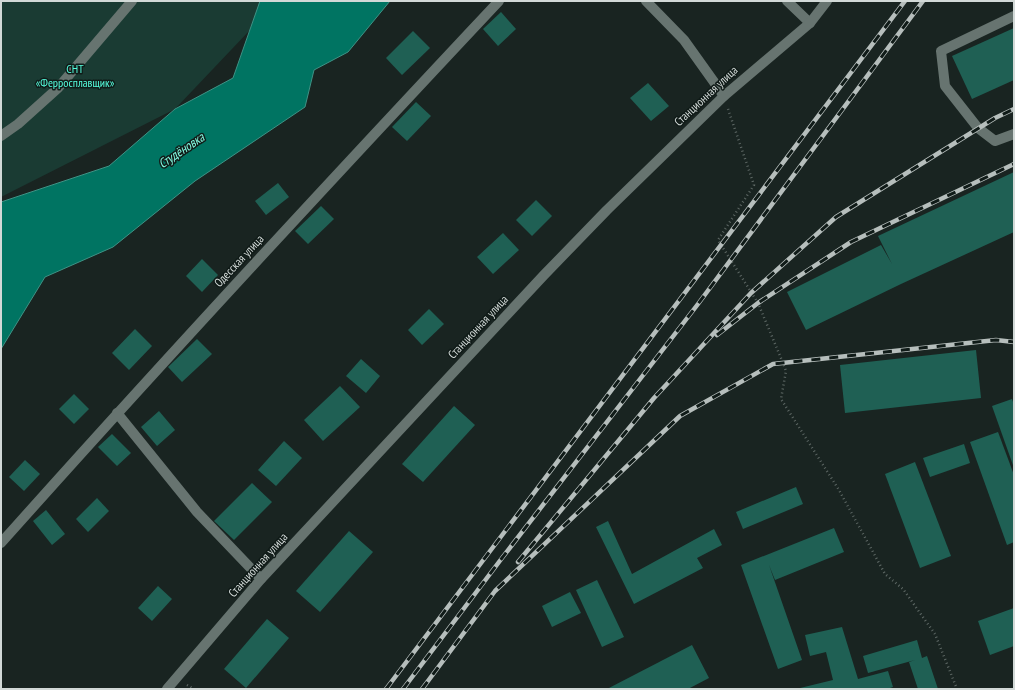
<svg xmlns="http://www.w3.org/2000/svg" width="1015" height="690" viewBox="0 0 1015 690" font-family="'PT Sans Narrow',sans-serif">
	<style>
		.green { fill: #1a3b33 }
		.water { fill: #007462; stroke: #3f9285 }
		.building { fill: #1f6054 }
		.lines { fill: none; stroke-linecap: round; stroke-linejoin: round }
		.path { stroke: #5e6865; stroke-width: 2.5; stroke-dasharray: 1 3; stroke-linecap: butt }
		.minor { stroke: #677470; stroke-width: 10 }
		.rail-casing { stroke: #b6bebc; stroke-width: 4.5 }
		.rail { stroke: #101b18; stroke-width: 3; stroke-dasharray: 9; stroke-linecap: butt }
		.labels { text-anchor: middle; stroke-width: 3; stroke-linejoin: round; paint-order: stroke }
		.park-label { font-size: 12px; fill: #55fede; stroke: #101b18 }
		.street-label { font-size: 12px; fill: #d2d9d7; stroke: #101b18 }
		.water-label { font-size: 13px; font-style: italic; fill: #84fde3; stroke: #101b18 }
	</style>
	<rect width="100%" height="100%" fill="#192421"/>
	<polygon class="green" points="1,1 262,1 250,30 175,109 1,197"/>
	<polygon class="water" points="260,1 390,1 348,52 314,70 305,107 195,181 113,247 45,277 1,349 1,202 109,166 175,109 233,78"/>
	<g class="building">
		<polygon points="501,12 516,29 498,46 483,29"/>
		<polygon points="1014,28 1014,80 972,99 952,56"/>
		<polygon points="413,31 430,48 402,75 386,58"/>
		<polygon points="648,83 669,106 651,121 630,98"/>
		<polygon points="416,102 431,116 407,141 392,127"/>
		<polygon points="1014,172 1014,232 901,284 806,330 787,292 881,245 892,264 878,236"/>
		<polygon points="278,183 289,197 266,215 255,201"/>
		<polygon points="536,200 552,216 532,236 516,220"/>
		<polygon points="321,206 334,219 308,244 295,231"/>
		<polygon points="503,233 519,250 493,274 477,257"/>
		<polygon points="202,259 218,275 202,292 186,276"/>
		<polygon points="429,309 444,324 422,345 408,330"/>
		<polygon points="135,329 152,346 129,370 112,353"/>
		<polygon points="197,339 212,354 182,382 168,367"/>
		<polygon points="976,350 981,398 845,413 840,365"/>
		<polygon points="361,359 380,376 366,393 346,376"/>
		<polygon points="340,386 360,407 323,441 304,420"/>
		<polygon points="74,394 89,409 74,424 59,409"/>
		<polygon points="1012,399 1014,405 1014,468 992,406"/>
		<polygon points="454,406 475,425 423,482 402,464"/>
		<polygon points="159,411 175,430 157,446 141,427"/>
		<polygon points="998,432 1014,475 1014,542 1007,545 970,442"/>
		<polygon points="112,434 131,453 117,466 98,447"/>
		<polygon points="284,441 302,458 276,486 258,470"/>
		<polygon points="964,444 970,463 930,477 923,458"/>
		<polygon points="25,460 40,474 24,491 9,477"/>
		<polygon points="915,462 951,556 920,568 885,474"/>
		<polygon points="252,483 272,502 234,540 214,521"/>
		<polygon points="796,487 803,504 743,529 736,512"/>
		<polygon points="97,498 109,511 88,532 76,519"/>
		<polygon points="46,510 65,534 52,545 33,521"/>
		<polygon points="608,521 632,574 714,529 722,545 697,558 703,568 634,604 596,527"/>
		<polygon points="834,528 844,552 775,580 769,565 802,660 778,669 741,565"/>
		<polygon points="349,531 373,552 320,612 296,591"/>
		<polygon points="597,580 624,637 602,647 576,590"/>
		<polygon points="158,586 172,599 152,621 138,608"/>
		<polygon points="570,592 581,613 552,627 542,606"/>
		<polygon points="1014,608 1014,646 990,655 978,621"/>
		<polygon points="267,619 289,638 246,688 224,669"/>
		<polygon points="842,627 858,679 888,671 893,687 887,689 796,689 833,680 826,652 810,656 805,635"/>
		<polygon points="917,640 922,658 927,656 938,689 918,689 909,662 915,660 868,673 863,656"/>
		<polygon points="692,645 709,678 688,689 607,689"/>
	</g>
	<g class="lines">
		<g class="path">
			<polyline points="728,109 754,185 718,240 758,303 783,363 786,371 781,399 839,490 885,574 903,589 935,634 957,689"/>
			<polyline points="187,685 194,689"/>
		</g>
		<g class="minor">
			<polyline points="646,1 684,40 724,96"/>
			<polyline points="787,1 810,23"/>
			<polyline points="1014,16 941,51 945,86 978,128 995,141 1014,134"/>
			<polyline points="1,136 18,124 58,88 132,1"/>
			<polyline points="117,413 197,512 261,579"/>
			<path d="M1 543C164 360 331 180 499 1"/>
			<polyline points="167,689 261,579 544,275 607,210 724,96 810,23 827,1"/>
		</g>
		<g class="rail-casing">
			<g id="rail">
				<polyline points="717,335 758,303 851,242 1014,164"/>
				<polyline points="518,562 654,398 751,293 836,217 995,118 1014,109"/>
				<polyline points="386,689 905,1"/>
				<polyline points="403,689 502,558 698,304 923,1"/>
				<polyline points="422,689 495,591 680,416 773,364 996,340 1014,342"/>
			</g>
		</g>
		<use href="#rail" class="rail"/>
	</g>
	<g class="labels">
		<g class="park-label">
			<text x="75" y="73">СНТ<tspan x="75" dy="14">«Ферросплавщик»</tspan></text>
		</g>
		<g class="street-label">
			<text transform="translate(706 96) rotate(-43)" y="4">Станционная улица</text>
			<text transform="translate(239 261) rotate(-47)" y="4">Одесская улица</text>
			<text transform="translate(478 327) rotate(-47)" y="4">Станционная улица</text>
			<text transform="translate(258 565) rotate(-48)" y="4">Станционная улица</text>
		</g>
		<g class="water-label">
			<text transform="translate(181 150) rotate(-34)" y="5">Студёновка</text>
		</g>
	</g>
	<rect width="1015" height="690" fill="none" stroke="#d2d9d7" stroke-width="4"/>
</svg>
